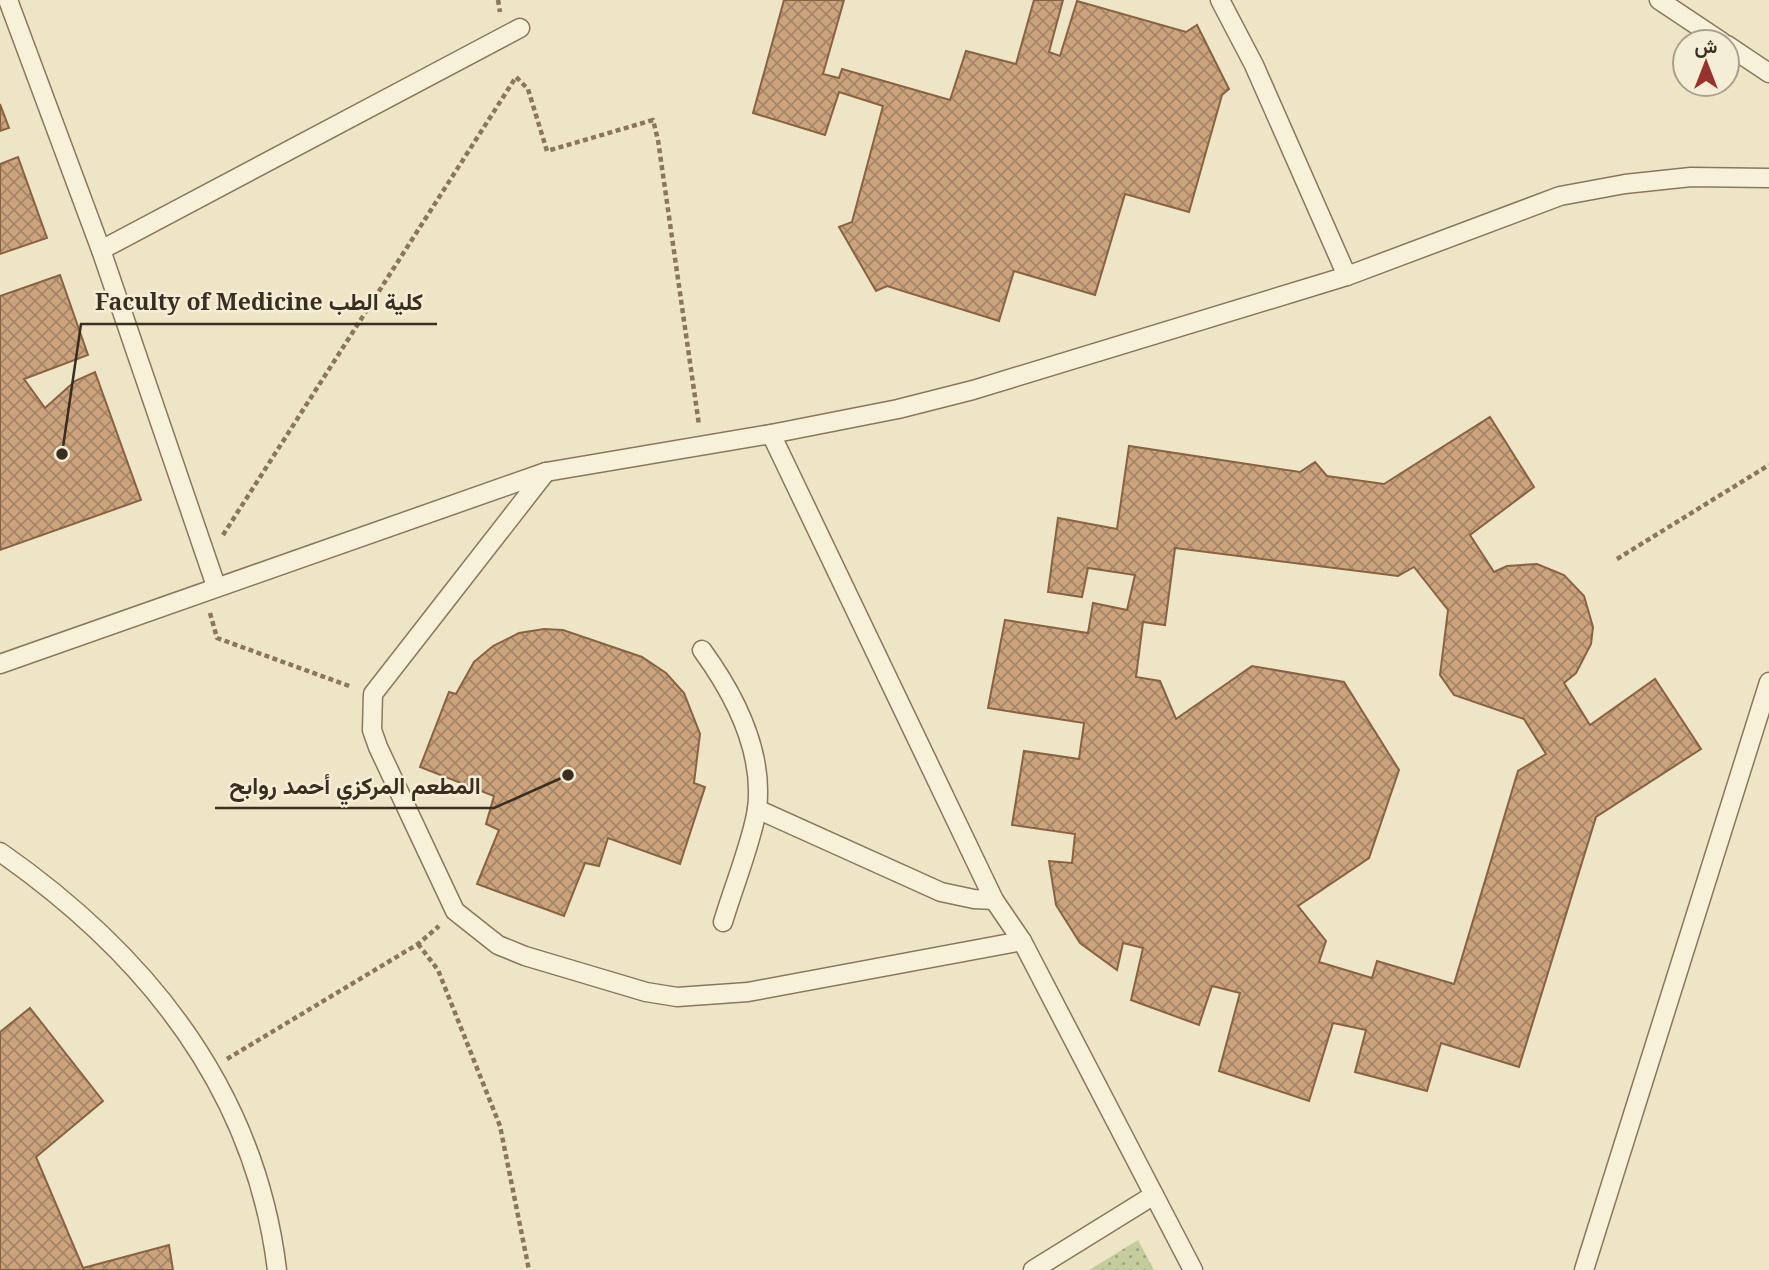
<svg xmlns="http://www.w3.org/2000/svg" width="1769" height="1270" viewBox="0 0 1769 1270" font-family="'Noto Serif',Vazirmatn,serif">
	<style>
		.green { fill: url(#green-dots) }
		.building { fill: url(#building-cross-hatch); stroke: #886342; stroke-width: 2; fill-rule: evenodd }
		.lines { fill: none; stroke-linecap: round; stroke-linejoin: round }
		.service-casing { stroke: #89775c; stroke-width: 21 }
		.path { stroke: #89775c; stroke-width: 4.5; stroke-dasharray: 5 3.5; stroke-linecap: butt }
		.service { stroke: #f8f1d9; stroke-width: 18 }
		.leader { fill: none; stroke: #392e1f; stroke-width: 2.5 }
		.callout-dot { fill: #392e1f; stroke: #f5eed6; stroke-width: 2.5 }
		.callout-label { font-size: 23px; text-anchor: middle; font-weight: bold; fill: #392e1f; stroke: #f5eed6; stroke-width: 5; stroke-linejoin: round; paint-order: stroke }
	</style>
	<defs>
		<pattern id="green-dots" width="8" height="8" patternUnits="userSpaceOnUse" patternTransform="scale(1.75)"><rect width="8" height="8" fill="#c3cc9a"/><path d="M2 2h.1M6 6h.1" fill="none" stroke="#9fa67d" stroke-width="1.8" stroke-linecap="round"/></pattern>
		<pattern id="building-cross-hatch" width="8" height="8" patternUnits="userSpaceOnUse" patternTransform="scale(1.75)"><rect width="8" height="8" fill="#cba37d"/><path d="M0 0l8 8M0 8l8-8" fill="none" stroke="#a68566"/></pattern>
	</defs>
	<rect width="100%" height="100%" fill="#eee5c6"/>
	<polygon class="green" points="1138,1240 1154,1270 1089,1270"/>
	<g class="building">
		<polygon points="784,0 844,0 823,74 839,78 842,69 950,100 966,51 1016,64 1034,0 1063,0 1049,52 1060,56 1077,1 1186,32 1197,25 1229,89 1222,95 1189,212 1125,194 1095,295 1014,271 999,321 887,286 876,291 839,227 852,222 883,106 839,92 825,135 753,113"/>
		<polygon points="0,104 9,128 0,131"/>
		<polygon points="18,157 47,238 0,254 0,164"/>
		<polygon points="60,275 88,355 24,379 45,408 75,381 95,372 141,500 0,550 0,296"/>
		<path d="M1490 417 1534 487 1470 535 1494 572 1507 566 1537 564 1564 575 1584 596 1593 627 1591 644 1576 673 1564 683 1590 725 1655 679 1701 749 1596 817 1519 1067 1441 1043 1427 1091 1355 1072 1366 1030 1333 1023 1309 1101 1219 1071 1240 993 1212 986 1199 1025 1131 1000 1143 948 1123 943 1117 970 1080 943 1056 905 1049 861 1072 863 1075 834 1012 825 1024 751 1079 759 1084 723 988 708 1005 620 1088 633 1093 603 1127 610 1135 575 1088 568 1082 597 1048 592 1058 518 1117 529 1129 446 1300 472 1315 462 1327 476 1384 484ZM1175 548 1398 576 1414 567 1448 610 1440 675 1454 695 1524 719 1546 754 1518 771 1454 984 1377 961 1372 978 1319 962 1326 941 1298 906 1369 858 1399 770 1344 682 1252 666 1176 719 1160 681 1136 677 1143 622 1165 625Z"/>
		<polygon points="544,629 563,630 642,657 666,673 684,693 700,734 694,783 705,787 680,864 608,838 599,866 585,863 564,916 477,884 499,830 486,824 494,796 420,767 449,692 456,694 474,662 493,646 519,633"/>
		<polygon points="30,1008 103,1101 36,1157 83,1268 169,1245 173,1270 0,1270 0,1032"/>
	</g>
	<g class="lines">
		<g class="service-casing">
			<g id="service">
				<polyline points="8,0 101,250 216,586"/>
				<polyline points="1220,0 1254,65 1347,276"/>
				<polyline points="1659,0 1722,42"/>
				<polyline points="1727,45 1769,73"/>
				<polyline points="101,250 520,28"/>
				<polyline points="771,434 994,900 1022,941 1193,1270"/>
				<polyline points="546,472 373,694 372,730 378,747 455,911 498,945 525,956 646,992 677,997 748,992 1022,941"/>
				<path d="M702 650C734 694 764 752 757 809 752 842 733 888 723 922"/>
				<polyline points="0,664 546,472 771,434 898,409 973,390 1347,276 1560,196 1625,184 1691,177 1769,178"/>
				<polyline points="757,809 941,892 974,899 994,900"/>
				<path d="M0 852C146 954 255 1089 277 1270"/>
				<polyline points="1033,1270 1154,1195"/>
				<polyline points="1584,1270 1769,682"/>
			</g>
		</g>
		<g class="path">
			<polyline points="498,0 500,12"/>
			<polyline points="223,535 516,77 528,89 547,151 653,120 658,140 699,425"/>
			<polyline points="1617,559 1769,465"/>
			<polyline points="210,613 217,638 352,687"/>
			<polyline points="418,944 438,970 500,1126 529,1270"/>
			<polyline points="227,1059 418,944 439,926"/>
		</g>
		<use href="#service" class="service"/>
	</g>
	<path class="leader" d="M62 454L81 324H437M568 775L494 808H215"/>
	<g class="callout-dot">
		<circle cx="62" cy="454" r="7"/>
		<circle cx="568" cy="775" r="7"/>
	</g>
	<g class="callout-label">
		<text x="259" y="310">Faculty of Medicine كلية الطب</text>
		<text x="355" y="794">المطعم المركزي أحمد روابح</text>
	</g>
	<g transform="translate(1706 63)"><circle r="33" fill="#f5eed6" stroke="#aaa18d" stroke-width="2"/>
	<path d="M0-5L12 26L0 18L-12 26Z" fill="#97332d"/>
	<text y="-10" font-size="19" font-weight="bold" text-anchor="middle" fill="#392e1f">ش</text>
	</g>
</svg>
